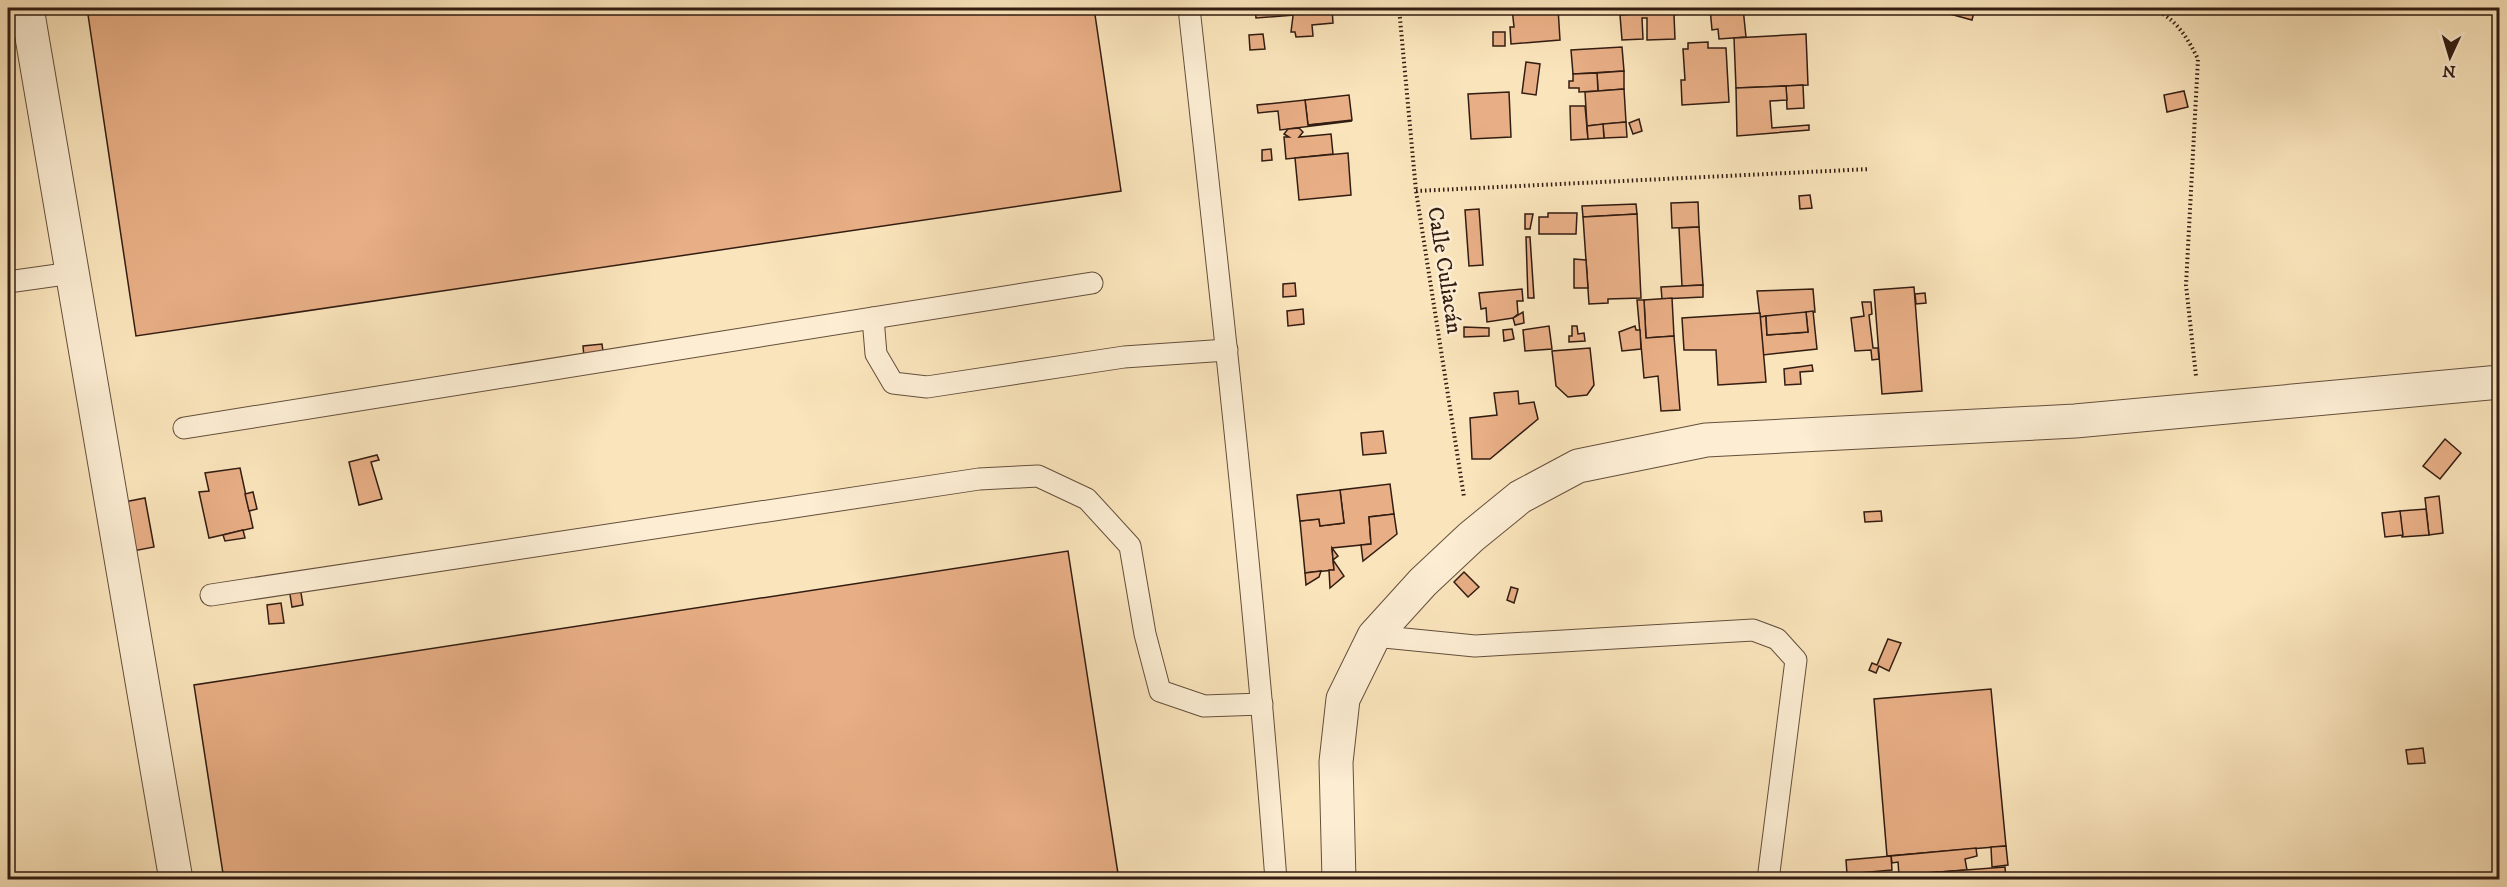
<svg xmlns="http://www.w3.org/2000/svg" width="2507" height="887" viewBox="0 0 2507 887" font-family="'IM FELL DW Pica',serif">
	<rect width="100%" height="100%" fill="#fae4bb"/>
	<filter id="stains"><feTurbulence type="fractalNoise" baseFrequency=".00333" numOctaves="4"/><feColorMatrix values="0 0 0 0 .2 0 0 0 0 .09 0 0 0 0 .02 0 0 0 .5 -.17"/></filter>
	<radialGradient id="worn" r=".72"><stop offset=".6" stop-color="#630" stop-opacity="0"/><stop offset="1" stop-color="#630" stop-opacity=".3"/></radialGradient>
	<!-- building -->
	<g fill="#e8ae85" stroke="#321d12" stroke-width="1.5">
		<polygon points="87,8 1094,8 1121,191 136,336"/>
		<polygon points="1255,8 1294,8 1294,15 1256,18"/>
		<polygon points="1294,8 1332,8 1333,23 1312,25 1313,36 1296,37 1295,32 1291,32"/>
		<polygon points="1512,8 1558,8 1560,40 1511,44 1510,27 1514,27"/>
		<polygon points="1627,8 1678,8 1678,14 1674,15 1675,39 1647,40 1647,18 1642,18 1643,39 1622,40 1620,15 1633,14 1633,8"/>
		<polygon points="1710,8 1743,8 1746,37 1719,39 1718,29 1712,30"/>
		<polygon points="1928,8 1975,8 1972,20"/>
		<rect x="1493" y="32" width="12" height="14"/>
		<polygon points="1263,34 1265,49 1250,50 1249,35"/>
		<polygon points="1806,34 1808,85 1736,88 1734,38"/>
		<polygon points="1708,42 1708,48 1726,48 1729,102 1682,105 1681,80 1685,80 1683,49 1688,49 1688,43"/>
		<polygon points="1622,47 1624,71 1573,74 1571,50"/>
		<polygon points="1526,62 1540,64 1536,95 1522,93"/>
		<polygon points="1624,71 1624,89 1598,91 1597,73"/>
		<polygon points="1597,73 1598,91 1579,92 1579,88 1569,88 1569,81 1573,81 1573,74"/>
		<polygon points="1803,85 1804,108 1787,109 1786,86"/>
		<polygon points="1786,86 1787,100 1770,101 1772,128 1809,125 1809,130 1737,136 1736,88"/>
		<polygon points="1624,89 1626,122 1587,126 1585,92"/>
		<polygon points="2184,91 2188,107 2167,112 2164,95"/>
		<polygon points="1509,92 1511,137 1471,139 1468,94"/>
		<polygon points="1349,95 1352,120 1308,125 1305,100"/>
		<polygon points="1305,100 1308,125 1352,121 1280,130 1278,111 1258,113 1257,105"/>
		<polygon points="1570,106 1585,106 1588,139 1571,140"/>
		<polygon points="1639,119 1642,131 1633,134 1629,123"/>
		<polygon points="1626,122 1627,137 1604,138 1603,124"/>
		<polygon points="1603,124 1604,138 1588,139 1587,126"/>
		<polygon points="1299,128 1303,132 1299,137 1331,134 1333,154 1286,159 1284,137 1289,137 1284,134 1288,129"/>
		<polygon points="1271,149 1272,160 1262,161 1262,150"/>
		<polygon points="1348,153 1351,195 1299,200 1295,158"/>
		<polygon points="1810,195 1812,208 1800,209 1799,196"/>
		<polygon points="1698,202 1699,227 1672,228 1671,203"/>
		<polygon points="1636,204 1637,214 1583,217 1582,206"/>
		<polygon points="1479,209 1483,265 1469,266 1465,210"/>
		<polygon points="1548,213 1577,213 1576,234 1539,234 1539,217 1548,217"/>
		<polygon points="1525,214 1533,214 1530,229 1525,229"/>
		<polygon points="1637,214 1641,298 1608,299 1608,303 1589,304 1583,217"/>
		<polygon points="1699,227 1703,285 1682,286 1679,228"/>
		<polygon points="1526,237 1530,237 1534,298 1528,298"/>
		<polygon points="1574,259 1586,260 1588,288 1574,288"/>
		<polygon points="1295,283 1296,296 1283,297 1283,284"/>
		<polygon points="1703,285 1703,297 1662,299 1661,287"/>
		<polygon points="1914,287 1922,391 1882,394 1874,290"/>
		<polygon points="1522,289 1523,301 1517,301 1518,314 1513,318 1487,322 1486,308 1481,309 1479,293"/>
		<polygon points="1813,289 1815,312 1760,317 1757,291"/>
		<polygon points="1925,293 1926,303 1916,304 1915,294"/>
		<polygon points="1672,298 1674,336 1646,338 1644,300"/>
		<polygon points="1637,300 1644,300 1646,338 1674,336 1680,410 1661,411 1658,376 1644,378"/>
		<polygon points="1862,302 1871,302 1872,314 1869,315 1873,348 1878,348 1879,359 1872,360 1871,350 1855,351 1851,318 1864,316"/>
		<polygon points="1303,309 1304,324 1288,326 1287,311"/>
		<polygon points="1813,311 1817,349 1763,355 1760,317 1766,316 1767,335 1808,332 1806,312"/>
		<polygon points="1523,312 1524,323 1515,325 1513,318"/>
		<polygon points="1806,312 1808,332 1767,335 1766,316"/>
		<polygon points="1760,313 1766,382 1718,385 1716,350 1684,350 1682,318"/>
		<polygon points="1549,326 1552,349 1525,351 1523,330"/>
		<polygon points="1572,326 1577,326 1578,334 1584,333 1585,341 1569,342 1569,336 1572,336"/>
		<polygon points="1635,326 1636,330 1640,330 1641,349 1622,351 1619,332"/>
		<polygon points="1464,327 1489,328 1489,336 1464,337"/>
		<polygon points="1512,329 1514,339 1504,341 1503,330"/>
		<polygon points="602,344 605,366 585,368 583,346"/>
		<polygon points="1590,348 1594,385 1587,395 1568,397 1556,386 1552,351"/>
		<polygon points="1812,365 1813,371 1800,372 1801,384 1785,385 1784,369"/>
		<polygon points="1518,391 1519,404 1534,402 1538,419 1490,459 1472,459 1470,418 1497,415 1494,393"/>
		<polygon points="1383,431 1386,453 1363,455 1361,433"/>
		<polygon points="2445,439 2461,453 2440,479 2423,466"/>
		<polygon points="377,455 379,460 371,462 382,499 359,505 349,462"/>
		<polygon points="240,468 253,528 209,538 199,492 209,491 205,473"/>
		<polygon points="1390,484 1394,514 1369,517 1371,544 1332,548 1334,570 1305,573 1300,521 1319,519 1320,526 1344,523 1340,490"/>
		<polygon points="1340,490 1344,523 1320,526 1319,519 1300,521 1297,495"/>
		<polygon points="253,492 257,509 249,511 245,494"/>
		<polygon points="2439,496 2443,533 2429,535 2425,498"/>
		<polygon points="145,498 154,547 128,552 109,505"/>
		<polygon points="2426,509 2429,535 2402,537 2400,511"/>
		<polygon points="1881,511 1882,521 1865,522 1864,512"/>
		<polygon points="2400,511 2403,535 2385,537 2382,513"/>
		<polygon points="1394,514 1397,534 1363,561 1361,545 1371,544 1369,517"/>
		<polygon points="243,530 245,538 225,541 223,535"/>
		<polygon points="1332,548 1338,556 1333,560 1344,576 1330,588 1329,570 1334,570"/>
		<polygon points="1068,551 1119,880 224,880 194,685"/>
		<polygon points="1321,571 1319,577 1306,585 1305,573"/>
		<polygon points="1464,572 1479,587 1468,597 1454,582"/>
		<polygon points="300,587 303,605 292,607 289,588"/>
		<polygon points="1511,587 1518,589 1514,603 1507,600"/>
		<polygon points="281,603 284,623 269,624 267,605"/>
		<polygon points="1888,639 1901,643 1889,671 1879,666 1876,673 1869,670 1872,663 1877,665"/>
		<polygon points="1991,689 2006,846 1887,856 1874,699"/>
		<polygon points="2423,748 2425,763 2408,764 2406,750"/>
		<polygon points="2006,846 2008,865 1992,867 1991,847"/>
		<polygon points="1976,848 1977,856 1965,859 1967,870 1899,875 1898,862 1892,863 1891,856"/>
		<polygon points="1891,856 1892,870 1847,874 1846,860"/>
		<polygon points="2005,867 2006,880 1898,880 1899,875"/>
	</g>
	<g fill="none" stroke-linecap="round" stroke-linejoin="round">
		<!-- service casing -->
		<g stroke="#644f3c" stroke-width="23">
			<g id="service">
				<path d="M1189,8C1221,298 1254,588 1276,880"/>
				<polyline points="8,282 72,273"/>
				<polyline points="873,318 876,354 893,383 927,387 1124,357 1227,350"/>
				<polyline points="184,428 1092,283"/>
				<polyline points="211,595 979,479 1038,476 1087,499 1130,546 1145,634 1160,691 1204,706 1262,704"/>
				<polyline points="1374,636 1475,646 1753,630 1777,639 1796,660 1768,880"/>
			</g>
		</g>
		<!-- minor casing -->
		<g stroke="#644f3c" stroke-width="35">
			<g id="minor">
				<polyline points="27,8 176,880"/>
				<polyline points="1339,880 1336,762 1343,699 1374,636 1423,582 1471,537 1520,497 1578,466 1706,440 2075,421 2500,382"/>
			</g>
		</g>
		<!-- path -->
		<g stroke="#321d12" stroke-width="4" stroke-dasharray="1.5 3" stroke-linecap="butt">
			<polyline points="1399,8 1416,191 1464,497"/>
			<path d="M2151,8C2175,17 2187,37 2198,59L2186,285L2196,376"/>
			<polyline points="1416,191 1870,169"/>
		</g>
		<!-- service -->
		<use href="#service" stroke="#fcedd3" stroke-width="21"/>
		<!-- minor -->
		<use href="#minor" stroke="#fcedd3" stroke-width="33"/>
	</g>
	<g text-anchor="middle" stroke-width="5" stroke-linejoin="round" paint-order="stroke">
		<!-- street labels -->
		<g font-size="22" fill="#321d12" stroke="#fcedd3">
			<text transform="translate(1446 270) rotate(81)" y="8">Calle Culiacán</text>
		</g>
	</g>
	<!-- margin -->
	<rect width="2507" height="887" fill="none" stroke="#fae4bb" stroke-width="30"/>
	<rect x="9" y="9" width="2489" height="869" fill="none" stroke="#321d12" stroke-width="3"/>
	<rect x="15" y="15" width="2477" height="857" fill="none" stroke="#321d12" stroke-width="1.5"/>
	<!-- north arrow -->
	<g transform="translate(2450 57) rotate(184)" stroke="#fcedd3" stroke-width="4.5" paint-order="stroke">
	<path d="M0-4.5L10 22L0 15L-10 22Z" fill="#321d12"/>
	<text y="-9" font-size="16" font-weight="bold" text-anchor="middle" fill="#321d12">N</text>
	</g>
	<rect width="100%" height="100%" filter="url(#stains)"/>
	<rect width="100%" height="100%" fill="url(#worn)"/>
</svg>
